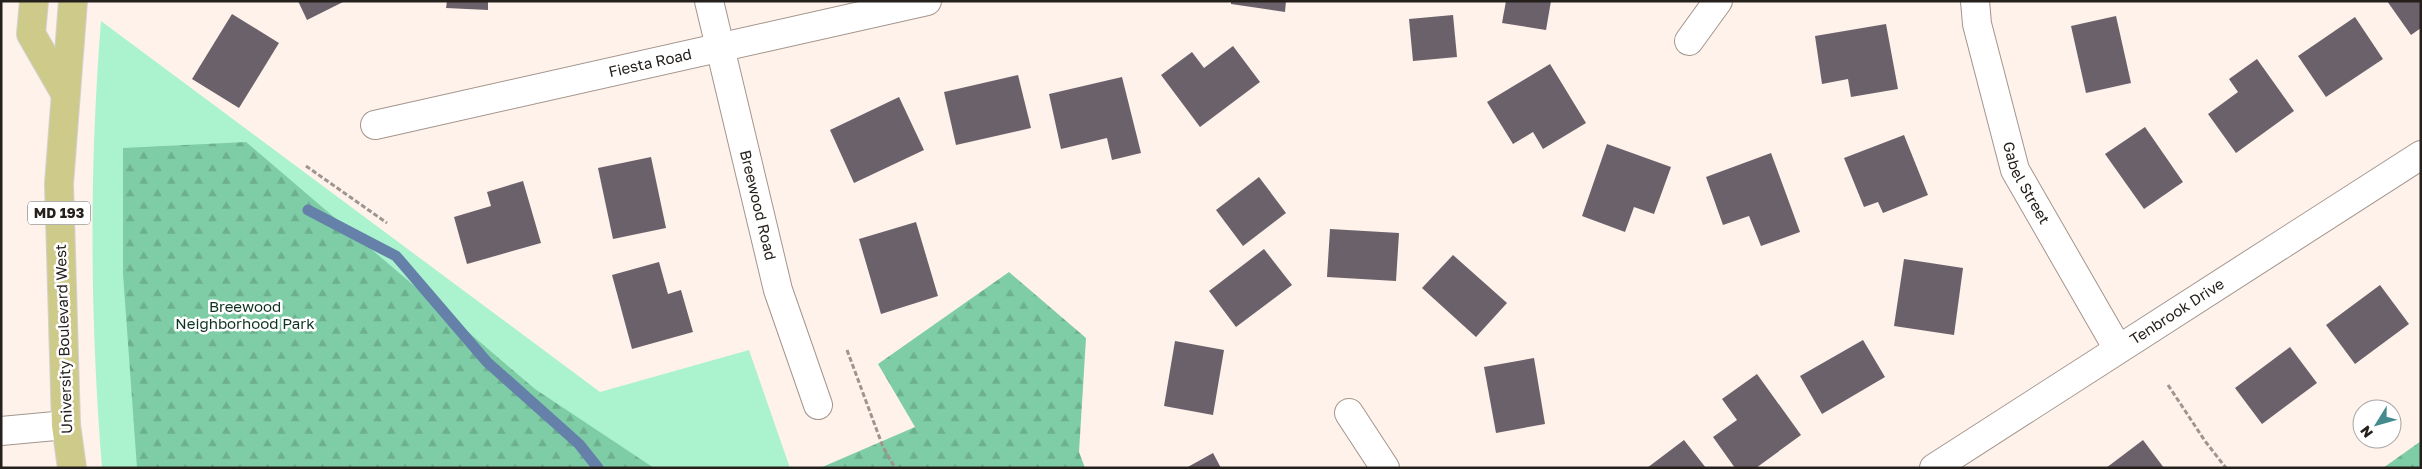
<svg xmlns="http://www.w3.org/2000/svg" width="2422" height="469" viewBox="0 0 2422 469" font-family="'Golos Text',sans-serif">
	<defs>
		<pattern id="forest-firs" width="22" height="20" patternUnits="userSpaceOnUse" patternTransform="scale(1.25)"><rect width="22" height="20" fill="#7ecda6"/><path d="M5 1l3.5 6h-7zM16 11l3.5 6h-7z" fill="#6db08e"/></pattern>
	</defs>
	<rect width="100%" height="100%" fill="#fef2eb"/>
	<!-- green -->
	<path fill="#abf3ce" d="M101,21L600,392L749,350L790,468H102C90,317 89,172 101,21Z"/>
	<!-- forest -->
	<g fill="url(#forest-firs)">
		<polygon points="246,142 535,389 654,468 137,468 123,274 123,148"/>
		<polygon points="1009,272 1086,338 1079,452 1085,468 820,468 915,427 878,364"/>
		<polygon points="2421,440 2421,468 2383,468 2421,441"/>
	</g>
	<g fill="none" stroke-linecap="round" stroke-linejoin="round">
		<!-- stream -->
		<polyline stroke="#6581a9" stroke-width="11" points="308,210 396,256 487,362 579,444 598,468"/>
	</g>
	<!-- building -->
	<g fill="#6b616b">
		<polygon points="298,1 345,1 307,20"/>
		<polygon points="447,1 488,1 488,10 446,8"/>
		<polygon points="1231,1 1286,1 1285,12 1231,4"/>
		<polygon points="1506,1 1551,1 1546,30 1502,23"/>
		<polygon points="2387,1 2421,1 2421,28 2411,35"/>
		<polygon points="232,14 279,43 239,108 192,79"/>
		<polygon points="1453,15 1457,57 1413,61 1409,19"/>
		<polygon points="2116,16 2131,83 2086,93 2071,26"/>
		<polygon points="2355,17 2383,59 2326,97 2298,56"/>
		<polygon points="1886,24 1898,89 1851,97 1848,79 1822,84 1815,36"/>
		<polygon points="1233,46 1260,82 1200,127 1161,75 1192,52 1204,68"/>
		<polygon points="2257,59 2294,111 2236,153 2208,114 2238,92 2229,79"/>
		<polygon points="1550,64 1586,123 1543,149 1533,132 1513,144 1487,102"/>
		<polygon points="1018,75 1031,128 956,145 944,92"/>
		<polygon points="1122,77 1141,153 1112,160 1107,138 1061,149 1049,94"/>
		<polygon points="899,97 924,150 854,183 830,130"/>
		<polygon points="2145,127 2183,182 2144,209 2105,154"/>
		<polygon points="1904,135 1928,195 1883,213 1878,202 1864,207 1844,158"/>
		<polygon points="1607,144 1671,167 1654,214 1634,207 1625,232 1582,216"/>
		<polygon points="1771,153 1800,232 1761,246 1749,216 1723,225 1706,177"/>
		<polygon points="651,157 666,228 613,239 598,168"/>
		<polygon points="1259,177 1286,213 1243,246 1216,210"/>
		<polygon points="523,181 541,243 467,264 454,217 491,206 487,192"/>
		<polygon points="916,222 938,296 881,314 859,239"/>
		<polygon points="1330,229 1399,233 1396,281 1327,277"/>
		<polygon points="1264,249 1292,285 1236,327 1209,291"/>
		<polygon points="1453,255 1507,303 1476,337 1422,288"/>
		<polygon points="1904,259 1963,268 1954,335 1894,326"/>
		<polygon points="659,262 668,294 681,290 693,332 632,349 612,275"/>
		<polygon points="2380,285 2409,324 2355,364 2326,325"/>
		<polygon points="1863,340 1885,377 1822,414 1800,376"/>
		<polygon points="1175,341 1224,350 1213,415 1164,406"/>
		<polygon points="2290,347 2317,383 2262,424 2235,388"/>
		<polygon points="1534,358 1545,424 1496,433 1484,367"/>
		<polygon points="1757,374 1801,435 1756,468 1735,468 1713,437 1737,420 1722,399"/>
		<polygon points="1684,440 1706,468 1647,468"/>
		<polygon points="2143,440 2164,468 2106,468"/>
		<polygon points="1213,453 1221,468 1186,468"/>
	</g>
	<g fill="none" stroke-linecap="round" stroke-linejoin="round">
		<!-- minor casing -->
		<g stroke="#a3958d" stroke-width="30">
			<g id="minor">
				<path id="s1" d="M709,1L778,290L818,405"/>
				<path id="s2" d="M1975,1L1977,24L2015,170L2118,349"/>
				<polyline points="1689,41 1718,1"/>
				<path id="s3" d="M375,125L927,1"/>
				<polyline points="1349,413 1385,468"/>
				<polyline points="1,431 66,425"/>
				<path id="s4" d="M1934,468L2421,155"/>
			</g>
		</g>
		<!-- major casing -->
		<g stroke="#d3d2d2" stroke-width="30">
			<g id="major">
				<polyline points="34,1 31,34 65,93"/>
				<polyline points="72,468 66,425 59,184 73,1"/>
			</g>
		</g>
		<!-- path -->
		<g stroke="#9e9590" stroke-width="3" stroke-dasharray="5 2.5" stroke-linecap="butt">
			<polyline points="306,166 387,223"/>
			<polyline points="847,350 883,447 895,468"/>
			<polyline points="2168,385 2205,441 2226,468"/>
		</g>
		<!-- minor -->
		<use href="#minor" stroke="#fff" stroke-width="28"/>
		<!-- major -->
		<use href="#major" stroke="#ceca89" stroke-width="28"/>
	</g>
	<g text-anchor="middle" stroke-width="5" stroke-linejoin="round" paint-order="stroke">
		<!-- shield labels -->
		<rect fill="#fff" stroke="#666360" stroke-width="1" x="28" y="201.5" width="62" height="23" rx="4"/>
		<g font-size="14" font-weight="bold" fill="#25201c">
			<text x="59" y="218">MD 193</text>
		</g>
		<!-- street labels -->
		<g font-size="15" fill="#25201c" stroke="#fff">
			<text dy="5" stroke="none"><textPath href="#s3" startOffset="282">Fiesta Road</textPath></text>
			<text dy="5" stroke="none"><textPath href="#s2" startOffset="190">Gabel Street</textPath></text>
			<text dy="5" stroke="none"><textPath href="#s1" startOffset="210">Breewood Road</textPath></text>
			<text dy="5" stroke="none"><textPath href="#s4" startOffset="289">Tenbrook Drive</textPath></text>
			<text transform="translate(64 339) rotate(-92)" y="5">University Boulevard West</text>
		</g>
		<!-- park labels -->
		<g font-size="15" fill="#0e3222" stroke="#fff">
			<text x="245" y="312">Breewood<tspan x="245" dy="17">Neighborhood Park</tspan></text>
		</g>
	</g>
	<!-- border -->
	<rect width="2422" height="469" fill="none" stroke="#25201c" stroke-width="5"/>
	<!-- north arrow -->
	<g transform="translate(2377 424) rotate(233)"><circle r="24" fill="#ffffff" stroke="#a8a6a4"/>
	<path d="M0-4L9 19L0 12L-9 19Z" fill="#438b8c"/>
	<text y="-8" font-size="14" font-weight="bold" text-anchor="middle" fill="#25201c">N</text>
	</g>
</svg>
